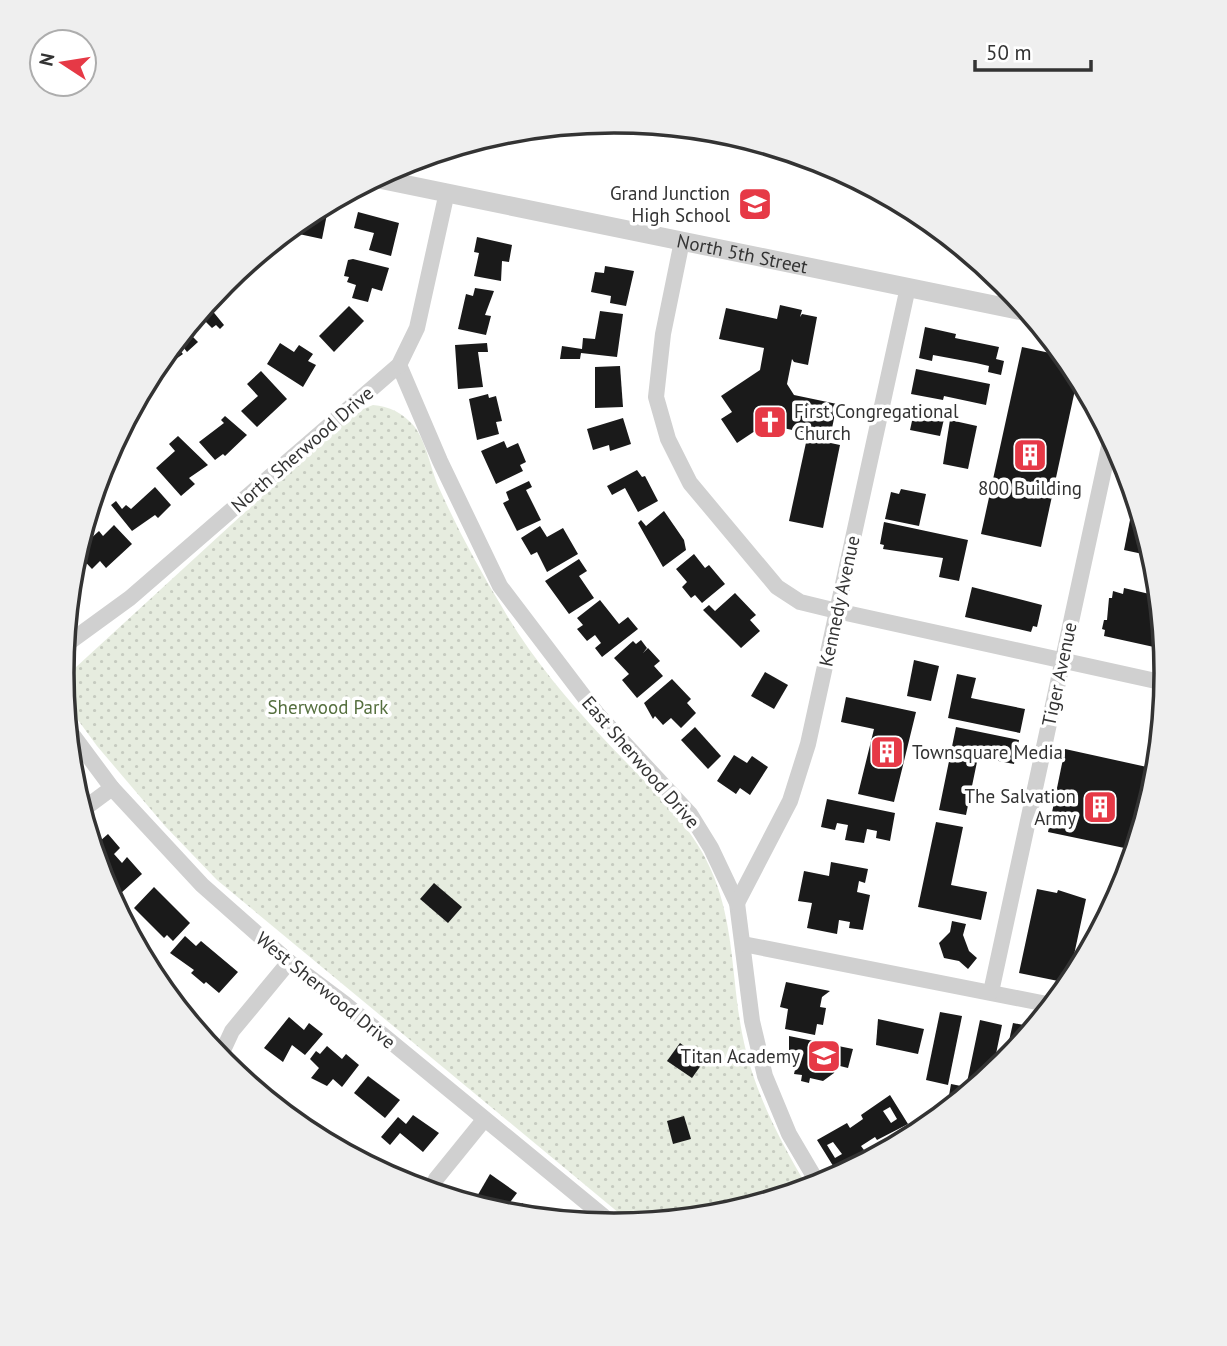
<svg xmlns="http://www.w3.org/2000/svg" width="1227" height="1346" viewBox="0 0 1227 1346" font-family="'PT Sans',sans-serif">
	<defs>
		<pattern id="grass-dots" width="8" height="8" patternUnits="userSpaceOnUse" patternTransform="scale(1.75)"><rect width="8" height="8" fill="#e6ecdf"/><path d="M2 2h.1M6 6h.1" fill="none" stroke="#c6cbc0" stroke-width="1.8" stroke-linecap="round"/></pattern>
	</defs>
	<rect width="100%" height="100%" fill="#fff"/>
	<!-- grass -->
	<path fill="url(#grass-dots)" d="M373,405C389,406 403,413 414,426C427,443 431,471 440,490C458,530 479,569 502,607C529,654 565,697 602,737C642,781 692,820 714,877C734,927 732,981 742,1033C753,1090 779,1139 808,1188L721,1215L631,1223L217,880L165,826L97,746L67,705L63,687L75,668L353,413Z"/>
	<!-- building -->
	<g fill="#1a1a1a" fill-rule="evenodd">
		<polygon points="309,212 327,214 322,239 285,231"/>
		<polygon points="358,212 399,223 391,256 369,250 374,233 354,228"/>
		<polygon points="477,237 512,245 509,262 502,261 501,281 474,276 479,253 474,252"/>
		<polygon points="353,259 389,268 382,291 372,288 368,302 352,298 356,285 347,282 349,277 344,276 348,260"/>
		<polygon points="605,266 634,271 626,306 610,303 611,296 591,292 595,272 604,273"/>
		<polygon points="475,288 494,291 485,315 491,316 486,335 458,329 466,294 473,296"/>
		<polygon points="206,303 224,325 220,329 216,325 212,328 205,321 190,334 198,342 187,352 177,339 198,313 202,316 207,311 203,307"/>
		<polygon points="780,305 802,310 800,317 802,314 817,317 808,365 794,362 792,359 787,384 794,395 837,404 830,438 783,428 776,417 737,443 721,419 732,412 721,396 760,370 764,348 719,339 726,308 777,319"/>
		<polygon points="349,306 364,321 334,352 319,336"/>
		<polygon points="600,311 623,314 617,357 581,353 580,359 560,359 562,346 582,349 583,338 595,339"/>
		<polygon points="925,327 956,334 955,338 999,347 996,359 1004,361 1001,375 988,372 989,366 976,363 933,355 932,361 919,358"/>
		<polygon points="173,343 183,354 176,359 172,354 161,364 159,361"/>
		<polygon points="280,343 294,352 299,345 313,354 308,361 316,365 303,387 267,364"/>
		<polygon points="487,343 488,352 478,352 483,387 458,389 455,345"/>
		<polygon points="1022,347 1064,356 1078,376 1041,547 981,534"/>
		<polygon points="620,366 623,407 595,408 595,367"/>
		<polygon points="916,369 990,384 986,405 944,396 943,400 911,394"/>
		<polygon points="261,371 287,399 257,427 241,411 258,396 247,384"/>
		<polygon points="488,394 489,398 496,396 502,421 496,422 499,434 477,440 469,399"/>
		<polygon points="914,412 944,419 940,436 910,430"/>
		<polygon points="225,416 247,435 225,456 223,454 215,460 199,442 224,423 221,420"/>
		<polygon points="623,418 631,444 610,451 609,445 593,450 587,429"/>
		<polygon points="950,420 977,426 968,469 943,464"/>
		<polygon points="178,436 208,465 189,478 195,484 181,496 156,468 175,451 169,444"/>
		<polygon points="807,438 840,445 823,528 789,521"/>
		<polygon points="504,441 507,448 518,443 526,462 520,465 523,471 496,484 481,451"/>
		<polygon points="637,470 642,477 645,476 658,501 638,512 625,488 612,495 607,486"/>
		<polygon points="529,481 532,487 526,490 541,520 517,531 503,503 509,500 506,492"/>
		<polygon points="1131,485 1136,503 1127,501"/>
		<polygon points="155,487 171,505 158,518 155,515 132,531 111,505 116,501 122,509 126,505 131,509"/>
		<polygon points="901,489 926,494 919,526 885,519 891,492 899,494"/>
		<polygon points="1132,510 1139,511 1152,556 1124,550"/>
		<polygon points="664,511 684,540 686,550 663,567 638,523 641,520 646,526"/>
		<polygon points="884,522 968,540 959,581 939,577 943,558 883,549 884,545 880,544"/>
		<polygon points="114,525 132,544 106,568 100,561 92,569 76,552 99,531 103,536"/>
		<polygon points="540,526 547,537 563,528 578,554 547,572 537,552 531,555 521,538"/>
		<polygon points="694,554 705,568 709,565 725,584 702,603 695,595 691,598 682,587 687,582 676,569"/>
		<polygon points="75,555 84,565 71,576 72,565"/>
		<polygon points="579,559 587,571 579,576 594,598 569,614 545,581"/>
		<polygon points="972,587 1042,605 1037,627 1033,626 1031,632 965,617"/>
		<polygon points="1124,588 1158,596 1163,649 1104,636 1105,630 1102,629 1104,620 1107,620 1109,598 1112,598 1113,591 1123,594"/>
		<polygon points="735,593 756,615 750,620 760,631 741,648 703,610 709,605 715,611"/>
		<polygon points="600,600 619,624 628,617 638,629 602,657 595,648 601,643 595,635 587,641 577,629 583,625 577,618"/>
		<polygon points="641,640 647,648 643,653 648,648 660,661 654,666 663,676 637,698 622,680 629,674 614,658 633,641 636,644"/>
		<polygon points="914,660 939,666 931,701 907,696"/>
		<polygon points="765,672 788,685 774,709 751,696"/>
		<polygon points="957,674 976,678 971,698 1025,709 1020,733 948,718"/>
		<polygon points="672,679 691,699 687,703 696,713 681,728 671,718 663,725 655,716 653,719 644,703"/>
		<polygon points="846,697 916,712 894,802 858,794 874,729 841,722"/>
		<polygon points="695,727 721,756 708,769 681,740"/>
		<polygon points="956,727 1019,740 1014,764 978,757 966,815 939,810"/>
		<polygon points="1065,749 1156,769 1134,850 1048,832"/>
		<polygon points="734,755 747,763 752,756 768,767 750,795 740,788 736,794 717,781"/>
		<polygon points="827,799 895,813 890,841 876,838 877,831 867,829 864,843 845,840 848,825 837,823 835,830 821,827"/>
		<polygon points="936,822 963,827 951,885 987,892 981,920 918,907"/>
		<polygon points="108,834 120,848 114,854 122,863 127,857 142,874 120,894 99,872 92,848"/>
		<polygon points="831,862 868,869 865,883 859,881 857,892 870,895 863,930 849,928 850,922 839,920 837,934 807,928 812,903 798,901 804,871 829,876"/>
		<polygon points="434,883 462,907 448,923 420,899"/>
		<polygon points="154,887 190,923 173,941 167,935 164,938 134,908"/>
		<polygon points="1037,889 1057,893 1058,890 1086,899 1068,983 1019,973"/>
		<polygon points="952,921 966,924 963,935 969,951 977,958 968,969 959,961 944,958 939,943 950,932"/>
		<polygon points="185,936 196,946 201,941 238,972 219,993 206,982 204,984 191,973 194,970 170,953"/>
		<polygon points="786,982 830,991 822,997 820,1007 826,1008 823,1025 817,1024 815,1035 785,1029 788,1009 780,1007"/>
		<polygon points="940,1012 962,1016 948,1085 926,1080"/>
		<polygon points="289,1017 304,1030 309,1023 323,1034 305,1055 292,1045 283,1062 264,1048"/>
		<polygon points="878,1019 924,1029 918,1054 876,1045"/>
		<polygon points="980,1020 1002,1025 992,1073 950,1107 947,1107 951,1084 966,1087"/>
		<polygon points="1013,1023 1034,1027 1004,1063"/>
		<polygon points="789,1036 853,1049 848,1068 836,1065 834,1073 823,1081 810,1078 809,1083 801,1081 802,1075 794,1074 798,1057 789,1056"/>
		<polygon points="680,1043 704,1061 692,1078 667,1061"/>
		<polygon points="327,1046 342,1059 346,1054 359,1065 342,1087 333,1079 327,1086 311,1078 319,1068 310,1059 316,1051 320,1054"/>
		<polygon points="368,1076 400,1100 385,1118 354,1093"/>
		<polygon points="258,1087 283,1098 278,1109 256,1091"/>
		<path d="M890,1095L908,1124L877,1140L875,1137L861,1146L864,1150L835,1169L817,1140L847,1123L850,1128L863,1119L861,1115ZM890,1107L897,1119L891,1123L883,1111ZM833,1142L842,1154L835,1158L827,1145Z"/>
		<polygon points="413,1115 439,1133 423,1152 400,1133 390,1145 381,1137 398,1117 406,1124"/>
		<polygon points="684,1116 691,1139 673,1144 667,1121"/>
		<polygon points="904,1131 909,1138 882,1153 878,1147"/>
		<polygon points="490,1174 517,1193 502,1213 472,1205"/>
		<polygon points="522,1203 546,1219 513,1215"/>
	</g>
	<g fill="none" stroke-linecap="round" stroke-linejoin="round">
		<!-- minor -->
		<g stroke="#d0d0d0" stroke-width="16">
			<polyline points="682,241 663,334 656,397 668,439 690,483 777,587 800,602 837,611 1165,683"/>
			<polyline points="399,365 440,461 500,586 598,715 690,814 711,848 737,903 752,1021 765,1076 789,1134 819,1185"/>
			<polyline points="64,646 130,598 399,365 417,328 447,192"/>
			<polyline points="66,726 112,788 202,885 289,962 345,1004 614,1225"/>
			<polyline points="81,811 112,788"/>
			<polyline points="737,903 790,801 808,744 908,287"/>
			<polyline points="743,944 1052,1005"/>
			<polyline points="991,992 1111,437"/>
			<polyline points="219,1059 232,1031 289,962"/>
			<polyline points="430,1192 436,1179 483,1121"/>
		</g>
		<!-- tertiary -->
		<path stroke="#d0d0d0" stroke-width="19" id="s1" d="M374,178L1028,312"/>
	</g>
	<!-- icons -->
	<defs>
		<g id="school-square" transform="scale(1.75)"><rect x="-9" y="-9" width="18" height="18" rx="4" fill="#e63946" stroke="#fff"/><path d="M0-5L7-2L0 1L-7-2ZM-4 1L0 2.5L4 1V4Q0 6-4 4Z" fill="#fff"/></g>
		<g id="church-square" transform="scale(1.75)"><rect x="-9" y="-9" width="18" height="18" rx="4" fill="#e63946" stroke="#fff"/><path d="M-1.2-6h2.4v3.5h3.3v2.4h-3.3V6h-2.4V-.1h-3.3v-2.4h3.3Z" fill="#fff"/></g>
		<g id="building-square" transform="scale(1.75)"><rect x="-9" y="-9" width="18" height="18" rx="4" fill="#e63946" stroke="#fff"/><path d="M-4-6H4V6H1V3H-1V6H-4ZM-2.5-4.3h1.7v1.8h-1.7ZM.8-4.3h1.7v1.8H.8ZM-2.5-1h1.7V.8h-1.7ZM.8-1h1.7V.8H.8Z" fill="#fff"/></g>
	</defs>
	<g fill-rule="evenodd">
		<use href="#school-square" x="755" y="204"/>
		<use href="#church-square" x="770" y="422"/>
		<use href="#building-square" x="1030" y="455"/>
		<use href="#building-square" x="887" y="752"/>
		<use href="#building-square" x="1100" y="807"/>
		<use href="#school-square" x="824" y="1056"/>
	</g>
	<g text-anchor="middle" stroke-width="7" stroke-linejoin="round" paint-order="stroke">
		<!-- poi labels -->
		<g font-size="19" fill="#333" stroke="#fff" text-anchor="end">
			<text x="730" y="200">Grand Junction<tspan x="730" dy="22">High School</tspan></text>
			<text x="794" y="418" text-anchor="start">First Congregational<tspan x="794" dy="22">Church</tspan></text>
			<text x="1030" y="495" text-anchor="middle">800 Building</text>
			<text x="912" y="759" text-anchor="start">Townsquare Media</text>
			<text x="1076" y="803">The Salvation<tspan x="1076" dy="22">Army</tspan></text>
			<text x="800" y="1063">Titan Academy</text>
		</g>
		<!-- street labels -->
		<g font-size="19" fill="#333" stroke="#fff">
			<text dy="7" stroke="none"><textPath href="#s1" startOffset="376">North 5th Street</textPath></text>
			<text transform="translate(302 449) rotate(-41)" y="7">North Sherwood Drive</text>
			<text transform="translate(839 601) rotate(-78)" y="7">Kennedy Avenue</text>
			<text transform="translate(1059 674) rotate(-78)" y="7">Tiger Avenue</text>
			<text transform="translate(641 762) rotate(49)" y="7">East Sherwood Drive</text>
			<text transform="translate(326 990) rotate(39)" y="7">West Sherwood Drive</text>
		</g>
		<!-- park labels -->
		<g font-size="19" fill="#56703f" stroke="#fff">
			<text x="328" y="714">Sherwood Park</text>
		</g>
	</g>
	<!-- crop -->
	<path d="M0 0H1227V1346H0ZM74 673a540 540 0 1 1 1080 0a540 540 0 1 1-1080 0Z" fill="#efefef" fill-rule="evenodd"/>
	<path fill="none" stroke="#333" stroke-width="3.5" d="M74 673a540 540 0 1 1 1080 0a540 540 0 1 1-1080 0Z"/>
	<!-- north arrow -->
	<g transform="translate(63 63) rotate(282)"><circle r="33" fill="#ffffff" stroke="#adadad" stroke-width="2"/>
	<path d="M0-5L12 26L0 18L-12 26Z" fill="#e63946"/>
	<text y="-10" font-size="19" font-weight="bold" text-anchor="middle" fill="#333333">N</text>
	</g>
	<!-- scale -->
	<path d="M975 60v10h116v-10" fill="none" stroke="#333333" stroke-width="3.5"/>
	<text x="986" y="60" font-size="21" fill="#333333" stroke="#ffffff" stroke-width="5" paint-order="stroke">50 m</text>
</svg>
